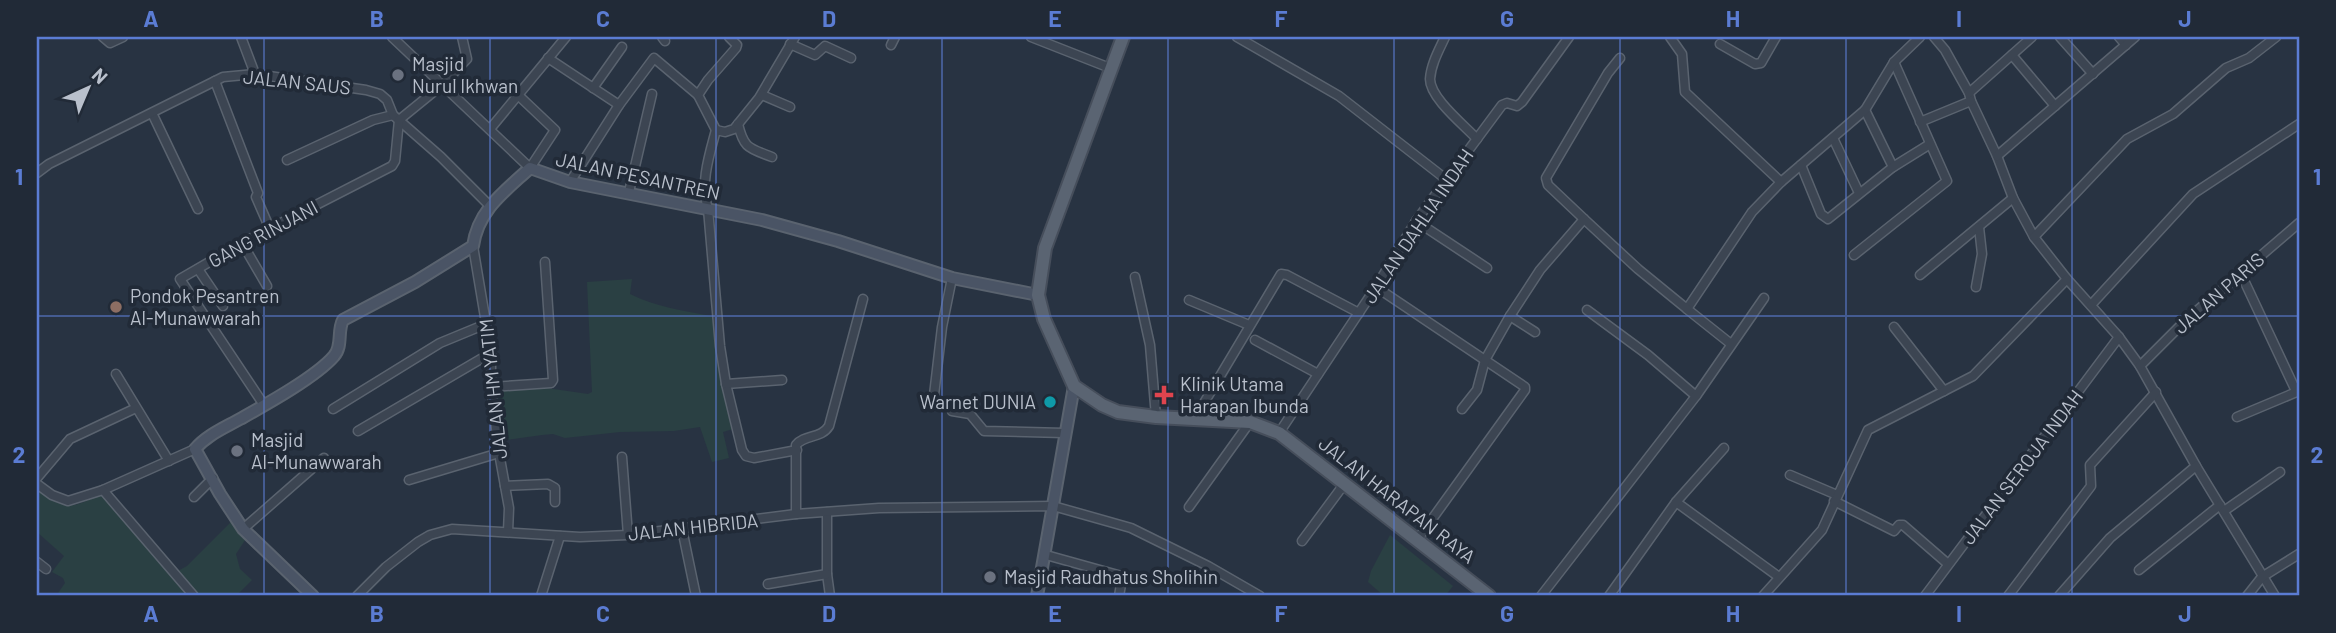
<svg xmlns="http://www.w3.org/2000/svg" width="2336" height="633" viewBox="0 0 2336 633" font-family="Barlow,sans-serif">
	<rect width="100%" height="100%" fill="#283342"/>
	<!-- green -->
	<g fill="#2a4043">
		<path d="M632,279L630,294C656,307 684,311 712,316L733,429L723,432L729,458L712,462L700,427L674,431L620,432L565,438L553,434L542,435L500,441L493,390L533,386L588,394L592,392L587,282Z"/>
		<path d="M37,488C67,512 70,509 103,493L172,574L187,566L233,520L247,537L236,554L240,569L252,580L236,596H56L65,583L63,578L52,572L64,556L37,532Z"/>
		<polygon points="1390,535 1453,586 1445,596 1384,596 1368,582 1371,571"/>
	</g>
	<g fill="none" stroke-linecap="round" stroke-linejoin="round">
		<!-- street casing -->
		<g stroke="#5a636f" stroke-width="11">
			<g id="street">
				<polyline points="103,37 110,43 123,37"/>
				<polyline points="241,37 255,74"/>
				<polyline points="392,37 530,168 555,130 518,95"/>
				<polyline points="662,37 665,41"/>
				<path d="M795,37L759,98L734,129L725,132L716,130C709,156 700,183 708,209L720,346L726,384L742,450L746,456L754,458L797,450"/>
				<polyline points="1031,37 1110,68"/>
				<polyline points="1237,37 1339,96 1447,180"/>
				<path d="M1445,37C1439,50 1431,64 1430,79C1430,98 1464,125 1477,139"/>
				<polyline points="1670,37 1682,54 1685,92 1781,182"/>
				<polyline points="1934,37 1945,50 1969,93 1971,101 1997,156 2013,198 2034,237 2067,279 2119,337 2140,366 2196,466 2275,596"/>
				<polyline points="2060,37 2093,74"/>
				<polyline points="2119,37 2126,45"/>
				<polyline points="790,44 815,55 825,46 851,58"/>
				<polyline points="1720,44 1755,64 1761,63 1776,37"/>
				<polyline points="891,45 895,37"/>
				<polyline points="2012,55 2055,106"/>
				<polyline points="548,58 619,105"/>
				<polyline points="215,81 258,193 256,197 270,229"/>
				<polyline points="593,88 622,47"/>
				<polyline points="1969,93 2032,37"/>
				<polyline points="762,95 790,107"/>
				<polyline points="1865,110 1893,167"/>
				<polyline points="152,113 198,209"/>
				<polyline points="1920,122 1971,101"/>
				<path d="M738,124C744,149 749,148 772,157"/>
				<polyline points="490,129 566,37"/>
				<polyline points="716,130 698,95 708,80 736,48 737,45 729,37"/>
				<polyline points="1833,138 1859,193"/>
				<polyline points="1997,156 2135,37"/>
				<polyline points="287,160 373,120 393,115"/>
				<polyline points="1801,165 1821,214 1828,219 1893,167 1930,144"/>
				<polyline points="37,173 49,164 223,77 255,74 366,90 380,94 387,100 393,115 441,157 490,206"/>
				<polyline points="570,182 619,105 654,58 698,95"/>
				<polyline points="629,192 652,94"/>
				<polyline points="1584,219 1548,185 1546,178 1608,73 1620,58"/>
				<polyline points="1416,221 1487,268"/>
				<polyline points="2034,237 2127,139 2173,114 2226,68 2249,58 2276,37"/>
				<polyline points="242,243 267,286"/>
				<polyline points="473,246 491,353 491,387 499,453 509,508 508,532"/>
				<polyline points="1854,255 1947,181 1894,62"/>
				<polyline points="198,269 223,306"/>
				<polyline points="2241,274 2296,391"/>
				<polyline points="1920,275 2013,198"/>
				<polyline points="1135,277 1150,345 1156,417"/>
				<polyline points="1376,287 1525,387 1525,390 1417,540"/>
				<polyline points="1976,287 1982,254 1979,227"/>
				<polyline points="1189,300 1249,325"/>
				<polyline points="2091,305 2193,194 2299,124"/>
				<polyline points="1587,310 1648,355 1696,396"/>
				<polyline points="1510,316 1535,332"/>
				<polyline points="1894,327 1944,391"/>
				<polyline points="1255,340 1318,374"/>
				<polyline points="1731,344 1687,309 1752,212 1781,182 1865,110 1894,62 1920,37"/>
				<polyline points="2140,366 2185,321 2299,223"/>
				<polyline points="116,374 169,461"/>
				<polyline points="726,384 782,380"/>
				<polyline points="491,387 551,383 553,380 545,262"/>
				<polyline points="934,395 942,327 952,278"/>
				<polyline points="264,405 180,279 242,243 392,166 395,161 399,120 442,85 467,59 462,37"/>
				<polyline points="333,409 440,343 486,324"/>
				<polyline points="1462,409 1477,390 1485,360 1510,316 1540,270 1584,219 1638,269 1687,309"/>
				<polyline points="952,411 970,414 984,431 1064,433"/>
				<polyline points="2237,417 2299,391"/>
				<polyline points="1195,418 1281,274 1287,275 1359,313"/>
				<polyline points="358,431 491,353"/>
				<polyline points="1279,433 1376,287 1416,221 1502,105 1507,103 1517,106 1522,102 1569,37"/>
				<polyline points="622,457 628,535"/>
				<polyline points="1790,475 1837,495"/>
				<polyline points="37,478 70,439 136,408"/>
				<polyline points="409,480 499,453"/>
				<polyline points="37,484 52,495 68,501 103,490 195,449"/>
				<polyline points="505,486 548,484 555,488 555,502"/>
				<polyline points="103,490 194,596"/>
				<polyline points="194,497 213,478"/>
				<polyline points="1834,501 1894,531 1899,525 1903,525 1948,564"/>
				<polyline points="1676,502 1779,577"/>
				<polyline points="1189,507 1250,422"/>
				<polyline points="2224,511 2280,472"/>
				<polyline points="827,512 827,574 830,596"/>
				<path d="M796,514V445C805,434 821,439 829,426L863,299"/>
				<polyline points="243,529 324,458"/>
				<polyline points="682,529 696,596"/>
				<polyline points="1302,541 1345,483"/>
				<polyline points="1046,555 1118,575 1122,579 1119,596"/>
				<polyline points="37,562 46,569"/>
				<polyline points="2139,570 2220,505"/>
				<polyline points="768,584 827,574"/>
				<polyline points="357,596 386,567 418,542 430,535 452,529 580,537 628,535 796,514 879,508 1053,506 1131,528 1208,566 1260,596"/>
				<polyline points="541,596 560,536"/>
				<polyline points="1541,596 1696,396 1764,298"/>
				<polyline points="1609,596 1676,502 1724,448"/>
				<polyline points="1763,596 1822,530 1868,430 1973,376 2067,279"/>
				<polyline points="1925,596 2119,337"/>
				<polyline points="2008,596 2091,486 2090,465 2156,392"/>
				<polyline points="2059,596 2110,538 2196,466"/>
				<polyline points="2247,596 2262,577 2299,554"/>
			</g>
		</g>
		<!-- secondary casing -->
		<g stroke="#5a636f" stroke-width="14">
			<g id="secondary">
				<path d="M313,596L243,529L220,494L195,449C207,435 224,428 240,419C265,405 316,377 334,356C343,346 337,331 343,320L415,282L473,246C478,210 504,192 530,168L570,182L762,220L838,241L952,278L1038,295"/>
				<polyline points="1037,596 1074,386"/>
			</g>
		</g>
		<!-- primary casing -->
		<g stroke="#464e5b" stroke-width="16">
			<polyline id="primary" points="1123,37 1045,248 1038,295 1044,319 1074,386 1102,405 1118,412 1156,417 1250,422 1279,433 1489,596"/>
		</g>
		<!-- street -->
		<use href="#street" stroke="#3c4552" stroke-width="8"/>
		<!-- secondary -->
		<use href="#secondary" stroke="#4a5465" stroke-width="10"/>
		<!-- primary -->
		<use href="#primary" stroke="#5a6472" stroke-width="12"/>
	</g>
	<!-- grid -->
	<path fill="none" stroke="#5b7cd3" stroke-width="2" stroke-opacity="0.55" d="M264,37V596M490,37V596M716,37V596M942,37V596M1168,37V596M1394,37V596M1620,37V596M1846,37V596M2072,37V596M37,316H2299"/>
	<!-- markers -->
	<g fill="#6b7280" stroke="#212a37" stroke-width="2.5">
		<circle cx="398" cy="75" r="7"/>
		<circle cx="237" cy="451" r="7"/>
		<circle cx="990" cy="577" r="7"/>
	</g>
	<circle fill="#8d6e63" stroke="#212a37" stroke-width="2.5" cx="116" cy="307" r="7"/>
	<path fill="#e0444e" stroke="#212a37" stroke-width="2.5" d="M1160.5 384.5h7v7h7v7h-7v7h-7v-7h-7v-7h7z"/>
	<circle fill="#0f9aa8" stroke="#212a37" stroke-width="2.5" cx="1050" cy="402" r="7"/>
	<g text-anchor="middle" stroke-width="7" stroke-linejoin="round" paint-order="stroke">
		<!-- poi labels -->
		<g font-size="19" fill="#b9c0cc" stroke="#212a37" text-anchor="start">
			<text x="412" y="71">Masjid<tspan x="412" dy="22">Nurul Ikhwan</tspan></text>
			<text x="130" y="303">Pondok Pesantren<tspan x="130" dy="22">Al-Munawwarah</tspan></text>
			<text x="1180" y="391">Klinik Utama<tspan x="1180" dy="22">Harapan Ibunda</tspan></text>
			<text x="1036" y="409" text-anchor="end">Warnet DUNIA</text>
			<text x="251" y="447">Masjid<tspan x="251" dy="22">Al-Munawwarah</tspan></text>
			<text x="1004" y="584">Masjid Raudhatus Sholihin</text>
		</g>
		<!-- street labels -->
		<g font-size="19" fill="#b9c0cc" stroke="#212a37">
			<text transform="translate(297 82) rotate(6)" y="7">JALAN SAUS</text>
			<text transform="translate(638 176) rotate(12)" y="7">JALAN PESANTREN</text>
			<text transform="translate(1418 226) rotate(-56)" y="7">JALAN DAHLIA INDAH</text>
			<text transform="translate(263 234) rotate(-28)" y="7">GANG RINJANI</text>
			<text transform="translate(2219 293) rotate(-41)" y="7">JALAN PARIS</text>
			<text transform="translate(493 389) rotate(-96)" y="7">JALAN HM YATIM</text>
			<text transform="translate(2022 467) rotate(-53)" y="7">JALAN SEROJA INDAH</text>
			<text transform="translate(1397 500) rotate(38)" y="7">JALAN HARAPAN RAYA</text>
			<text transform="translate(693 527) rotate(-6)" y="7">JALAN HIBRIDA</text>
		</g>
	</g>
	<!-- border -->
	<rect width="2336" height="633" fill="none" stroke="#212a37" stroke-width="77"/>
	<!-- north arrow -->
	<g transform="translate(88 88) rotate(44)" stroke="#212a37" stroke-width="5" paint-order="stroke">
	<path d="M0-5L12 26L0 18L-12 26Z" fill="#b9c0cc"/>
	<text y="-10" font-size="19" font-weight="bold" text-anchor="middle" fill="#b9c0cc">N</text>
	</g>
	<rect x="38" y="38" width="2260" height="556" fill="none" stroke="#5b7cd3" stroke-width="2.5"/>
	<g font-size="23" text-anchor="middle" font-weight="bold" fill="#5b7cd3">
		<text x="151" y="27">A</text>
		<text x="377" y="27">B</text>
		<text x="603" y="27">C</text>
		<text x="829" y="27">D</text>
		<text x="1055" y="27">E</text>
		<text x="1281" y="27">F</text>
		<text x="1507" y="27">G</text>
		<text x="1733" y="27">H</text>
		<text x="1959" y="27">I</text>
		<text x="2185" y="27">J</text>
		<text x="19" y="185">1</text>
		<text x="2317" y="185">1</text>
		<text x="19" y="463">2</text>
		<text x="2317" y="463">2</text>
		<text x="151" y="622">A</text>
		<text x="377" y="622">B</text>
		<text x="603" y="622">C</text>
		<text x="829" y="622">D</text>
		<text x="1055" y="622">E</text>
		<text x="1281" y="622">F</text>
		<text x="1507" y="622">G</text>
		<text x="1733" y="622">H</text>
		<text x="1959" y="622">I</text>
		<text x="2185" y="622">J</text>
	</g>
</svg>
